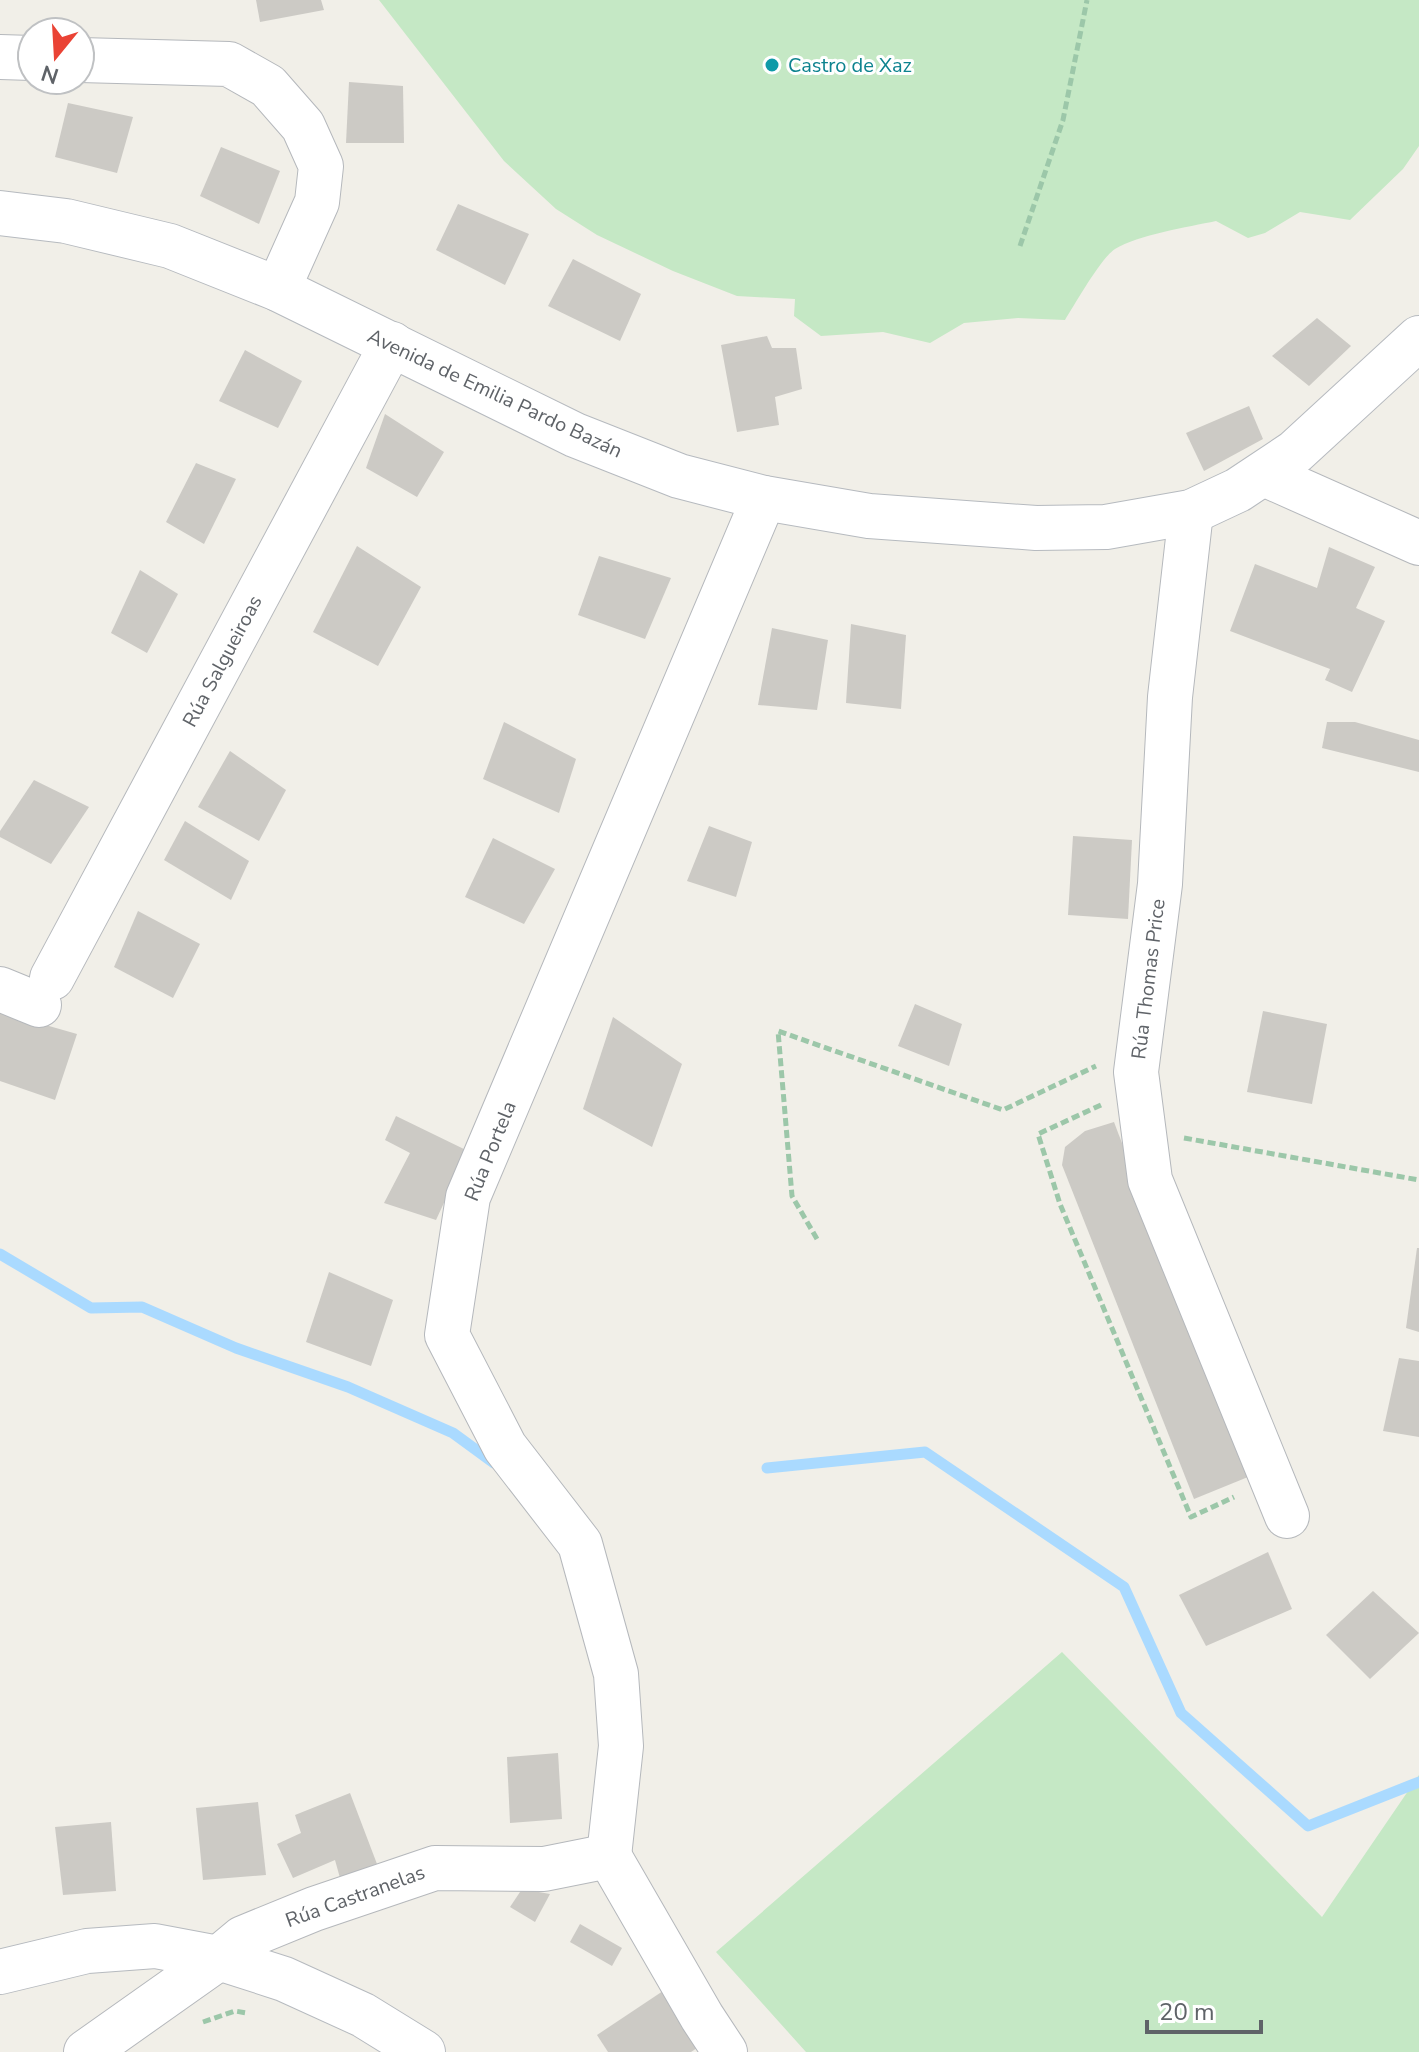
<svg xmlns="http://www.w3.org/2000/svg" width="1419" height="2052" viewBox="0 0 1419 2052" font-family="'Nunito Sans',sans-serif">
	<rect width="100%" height="100%" fill="#f1efe8"/>
	<!-- green -->
	<g fill="#c5e8c5">
		<path d="M379,0H1419V146L1403,169L1350,220L1300,212L1265,233L1248,238L1216,221C1188,227 1138,235 1115,249C1101,258 1075,304 1065,320L1018,318L964,323L930,343L883,332L821,336L794,316L795,299L737,296L673,271L597,235L556,209L504,161Z"/>
		<polygon points="1062,1652 1322,1917 1419,1775 1419,2052 806,2052 716,1952"/>
	</g>
	<g fill="none" stroke-linecap="round" stroke-linejoin="round">
		<!-- stream -->
		<g stroke="#aadaff" stroke-width="11">
			<polyline points="0,1254 91,1308 142,1307 236,1348 348,1387 453,1433 494,1463"/>
			<polyline points="767,1468 925,1452 1124,1587 1181,1713 1308,1826 1419,1782"/>
		</g>
	</g>
	<!-- building -->
	<g fill="#cccac5">
		<polygon points="256,0 321,0 324,10 260,22"/>
		<polygon points="349,82 403,86 404,143 346,143"/>
		<polygon points="68,103 133,117 117,173 55,157"/>
		<polygon points="221,147 280,171 259,224 200,196"/>
		<polygon points="458,204 529,234 505,285 436,250"/>
		<polygon points="573,259 641,294 620,341 548,306"/>
		<polygon points="1317,318 1351,346 1309,386 1272,356"/>
		<polygon points="767,336 772,348 796,348 802,389 775,397 779,425 737,432 721,345"/>
		<polygon points="245,350 302,381 278,428 219,401"/>
		<polygon points="1249,406 1263,439 1204,471 1186,433"/>
		<polygon points="385,414 444,452 417,497 366,468"/>
		<polygon points="196,463 236,479 204,544 166,522"/>
		<polygon points="357,546 421,587 378,666 313,632"/>
		<polygon points="1329,547 1375,567 1356,608 1385,621 1352,692 1325,680 1330,669 1230,631 1255,564 1317,588"/>
		<polygon points="599,556 671,578 645,639 578,615"/>
		<polygon points="140,570 178,594 147,653 111,633"/>
		<polygon points="851,624 906,635 901,709 846,703"/>
		<polygon points="772,628 828,640 817,710 758,705"/>
		<polygon points="504,722 576,759 559,813 483,779"/>
		<polygon points="1327,722 1355,722 1419,740 1419,772 1322,748"/>
		<polygon points="230,751 286,790 259,841 198,807"/>
		<polygon points="34,780 89,807 51,864 0,837 0,831"/>
		<polygon points="185,821 249,861 231,900 164,860"/>
		<polygon points="709,826 752,842 736,897 687,881"/>
		<polygon points="1073,836 1132,840 1128,919 1068,915"/>
		<polygon points="493,838 555,869 524,924 465,897"/>
		<polygon points="138,911 200,944 173,998 114,967"/>
		<polygon points="915,1004 962,1024 949,1066 898,1046"/>
		<polygon points="1263,1011 1327,1024 1312,1104 1247,1092"/>
		<polygon points="0,1012 77,1034 55,1100 0,1081"/>
		<polygon points="613,1017 682,1064 652,1147 583,1109"/>
		<polygon points="396,1116 468,1151 436,1220 384,1203 410,1153 385,1140"/>
		<polygon points="1114,1122 1248,1477 1194,1499 1062,1165 1065,1147 1085,1131"/>
		<polygon points="1417,1248 1419,1248 1419,1332 1406,1328"/>
		<polygon points="329,1272 393,1300 371,1366 306,1342"/>
		<polygon points="1399,1358 1419,1361 1419,1437 1383,1431"/>
		<polygon points="1268,1552 1292,1609 1206,1646 1179,1595"/>
		<polygon points="1373,1591 1419,1633 1370,1679 1326,1635"/>
		<polygon points="558,1753 562,1819 510,1823 507,1757"/>
		<polygon points="350,1793 377,1864 340,1878 335,1860 293,1878 277,1844 301,1833 295,1815"/>
		<polygon points="258,1802 266,1875 203,1880 196,1808"/>
		<polygon points="111,1822 116,1891 63,1895 55,1827"/>
		<polygon points="522,1889 550,1894 535,1922 510,1907"/>
		<polygon points="580,1924 622,1948 612,1966 570,1942"/>
		<polygon points="663,1991 700,2046 691,2052 608,2052 597,2035"/>
	</g>
	<g fill="none" stroke-linecap="round" stroke-linejoin="round">
		<!-- street casing -->
		<g stroke="#b5b8bc" stroke-width="46">
			<g id="street">
				<polyline points="0,57 32,58"/>
				<polyline points="80,60 229,64 268,86 303,126 321,166 317,202 278,289"/>
				<polyline points="1264,474 1419,543"/>
				<polyline points="1191,512 1170,697 1160,884 1136,1072 1150,1180 1287,1516"/>
				<polyline points="52,978 392,344"/>
				<polyline points="0,989 39,1005"/>
				<polyline points="609,1856 621,1746 616,1674 580,1544 505,1447 447,1335 468,1197 764,498"/>
				<polyline points="609,1856 702,2017 725,2052"/>
				<polyline points="86,2052 219,1958 243,1938 314,1909 435,1868 544,1869 609,1856"/>
			</g>
		</g>
		<!-- secondary casing -->
		<g stroke="#b6babf" stroke-width="46">
			<g id="secondary">
				<polyline points="0,213 66,221 170,246 278,289 575,435 679,476 764,498 869,516 1036,528 1106,527 1191,512 1238,490 1295,452 1419,338"/>
				<polyline points="0,1972 87,1951 155,1946 219,1958 284,1979 363,2015 423,2052"/>
			</g>
		</g>
		<!-- path -->
		<g stroke="#9cc7a9" stroke-width="5" stroke-dasharray="8 4" stroke-linecap="butt">
			<polyline points="1020,246 1063,120 1087,0"/>
			<polyline points="1101,1105 1038,1134 1060,1204 1191,1517 1234,1497"/>
			<polyline points="1184,1138 1419,1180"/>
			<polyline points="817,1239 792,1196 778,1031 1003,1110 1096,1066"/>
			<polyline points="203,2022 235,2011 247,2013"/>
		</g>
		<!-- street -->
		<use href="#street" stroke="#fff" stroke-width="44"/>
		<!-- secondary -->
		<use href="#secondary" stroke="#fff" stroke-width="44"/>
	</g>
	<!-- markers -->
	<circle fill="#0f9aa8" stroke="#fff" stroke-width="3" cx="772" cy="65" r="8"/>
	<g text-anchor="middle" stroke-width="6" stroke-linejoin="round" paint-order="stroke">
		<!-- culture labels -->
		<g font-size="20" fill="#0d838f" stroke="#fff" text-anchor="start">
			<text x="788" y="72">Castro de Xaz</text>
		</g>
		<!-- street labels -->
		<g font-size="20" fill="#5f6368" stroke="#fff">
			<text transform="translate(495 393) rotate(25)" y="7">Avenida de Emilia Pardo Bazán</text>
			<text transform="translate(222 661) rotate(-62)" y="7">Rúa Salgueiroas</text>
			<text transform="translate(1148 979) rotate(-83)" y="7">Rúa Thomas Price</text>
			<text transform="translate(490 1151) rotate(-68)" y="7">Rúa Portela</text>
			<text transform="translate(355 1896) rotate(-20)" y="7">Rúa Castranelas</text>
		</g>
	</g>
	<!-- north arrow -->
	<g transform="translate(56 56) rotate(198)"><circle r="38" fill="#ffffff" stroke="#bfc1c3" stroke-width="2"/>
	<path d="M0-6L14 30L0 20L-14 30Z" fill="#ea4335"/>
	<text y="-12" font-size="22" font-weight="bold" text-anchor="middle" fill="#5f6368">N</text>
	</g>
	<!-- scale -->
	<path d="M1147 2020v12h114v-12" fill="none" stroke="#5f6368" stroke-width="4"/>
	<text x="1159" y="2020" font-size="24" fill="#5f6368" stroke="#ffffff" stroke-width="6" paint-order="stroke">20 m</text>
</svg>
